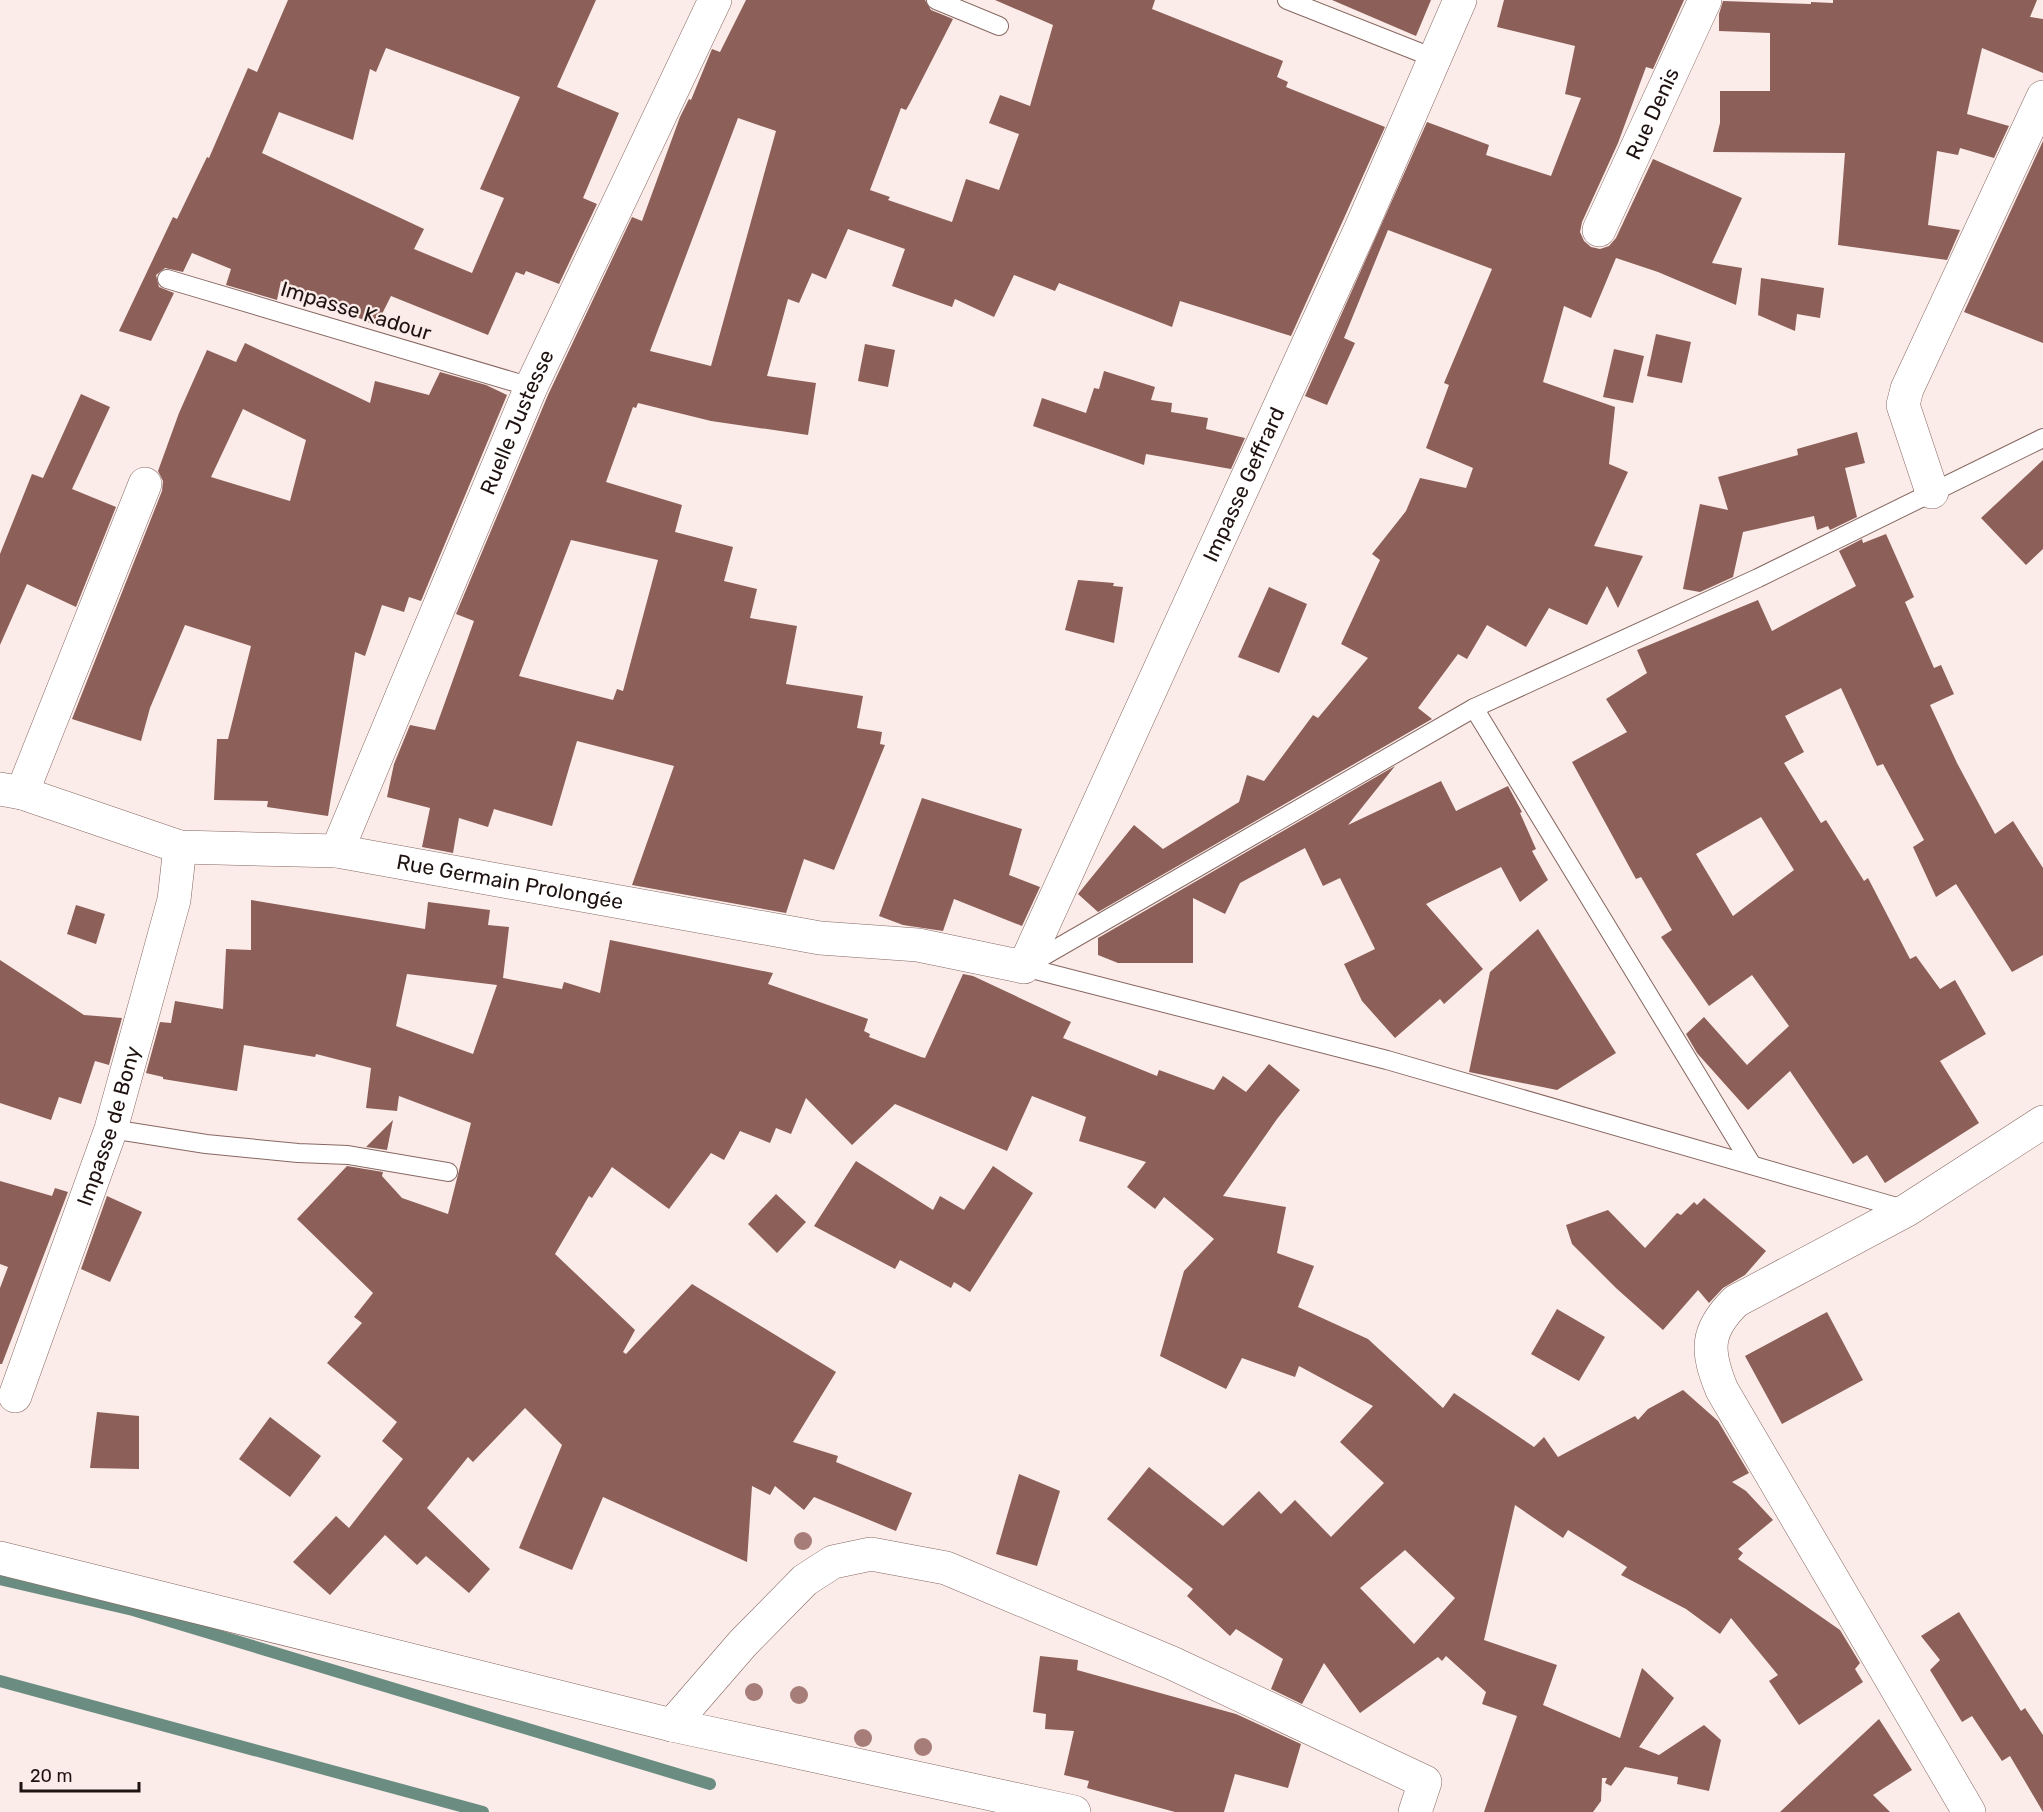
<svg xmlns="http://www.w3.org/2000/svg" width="2043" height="1812" viewBox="0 0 2043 1812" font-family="Rubik,sans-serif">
	<rect width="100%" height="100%" fill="#fbece9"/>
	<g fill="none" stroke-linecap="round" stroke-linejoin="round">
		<!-- stream -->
		<g stroke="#6b8d81" stroke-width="12">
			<polyline points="0,1579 133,1610 710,1784"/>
			<polyline points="0,1681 483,1812"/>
		</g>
	</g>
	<!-- building -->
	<g fill="#8c5f58" fill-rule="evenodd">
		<path d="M288,0H596L557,87L619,113L583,198L597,204L559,284L526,271L524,275L516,272L488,335L391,296L376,326L281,281L277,300L226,285L231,269L192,253L183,272L165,268L156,275L159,287L174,293L151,341L119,331L173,217L177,219L207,157L209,158L248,68L257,72ZM386,48L520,97L480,189L504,198L472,273L414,249L424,229L262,153L279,112L353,140L370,69L376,72Z"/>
		<path d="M746,0H925L931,10L953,19L910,103L906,110L901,108L870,190L890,197L888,200L952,222L966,179L999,190L1019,134L989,123L1000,95L1030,106L1053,25L995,0H1155L1152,9L1283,61L1277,77L1288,82L1286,87L1385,127L1291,336L1180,301L1172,327L1059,283L1055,291L1014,275L994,317L955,299L952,307L892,286L905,249L848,229L826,279L812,273L799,303L788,299L767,376L816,383L808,435L711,421L638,403L636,408L633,407L606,482L682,505L675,532L733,547L724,581L757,589L750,618L797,626L786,684L863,696L857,728L882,732L880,744L885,745L834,870L804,859L786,913L632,885L674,766L577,741L552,826L494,809L488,827L459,818L453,853L422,847L430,808L387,797L394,764L410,725L435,730L474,621L456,614L548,395L632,217L642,221L680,117L689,99L691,100L712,49L720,52ZM738,118L776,131L711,366L650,351ZM571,540L658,560L623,691L617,689L613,700L519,676Z"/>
		<polygon points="1332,0 1431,0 1416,36"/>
		<polygon points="1504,0 1684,0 1653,69 1646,67 1618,143 1582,222 1580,232 1584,241 1591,247 1600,249 1609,246 1616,238 1653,159 1742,198 1712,263 1742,268 1736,305 1658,272 1616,258 1591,318 1564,306 1543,382 1615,407 1609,464 1628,472 1594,546 1643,556 1618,608 1607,586 1587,625 1549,608 1526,647 1487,625 1467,659 1458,654 1418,708 1432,719 1098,912 1078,894 1134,825 1163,849 1239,802 1247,775 1264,781 1313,715 1318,718 1368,658 1341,644 1380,560 1372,554 1406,511 1420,478 1466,488 1473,468 1426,448 1449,385 1444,383 1492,269 1388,230 1344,338 1355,343 1327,405 1305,396 1427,122 1489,145 1486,155 1551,176 1581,98 1565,94 1575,46 1497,27"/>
		<polygon points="1833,0 2037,0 2030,17 2043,19 2043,73 1982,48 1967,114 2009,126 1994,158 1960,148 1958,155 1937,151 1928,225 1960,230 1947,260 1838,245 1845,153 1713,152 1720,123 1720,91 1770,91 1770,33 1719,31 1719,14 1723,1 1811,4 1811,2 1833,3"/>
		<polygon points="2043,141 2043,343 1964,312"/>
		<polygon points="1761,278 1824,288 1820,318 1797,314 1795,331 1758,315"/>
		<polygon points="1656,334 1691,342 1682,383 1647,376"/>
		<path d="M245,343L370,403L375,381L429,395L440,372L486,385L507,395L421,601L409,597L404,612L382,605L365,656L355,652L328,816L267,807L268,801L214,800L217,739H228L251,646L185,625L150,708L141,741L72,719L162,491L163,481L158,471L179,413L207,350L236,362ZM243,409L306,440L290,501L211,477Z"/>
		<polygon points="865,344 895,350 888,387 858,381"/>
		<polygon points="1614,349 1644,356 1633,403 1603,397"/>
		<polygon points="1104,371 1155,387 1151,400 1172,403 1171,412 1208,418 1206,429 1245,438 1231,469 1146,454 1144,465 1033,426 1042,398 1086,413 1094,388 1099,389"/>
		<polygon points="81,394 110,407 72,489 116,507 76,607 27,584 0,645 0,554 32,474 43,478"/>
		<polygon points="1857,432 1865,463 1845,468 1857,517 1830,530 1828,526 1817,530 1814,516 1743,532 1733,577 1700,592 1683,589 1700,504 1728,510 1718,477 1798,455 1797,449"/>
		<polygon points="2043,460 2043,549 2026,565 1981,518"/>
		<path d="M1886,534L1914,597L1905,602L1934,668L1941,665L1954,694L1930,705L1957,763L1995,834L2013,821L2043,868V955L2012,972L1956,884L1936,897L1913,847L1924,840L1883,764L1877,766L1841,688L1785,716L1804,752L1784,763L1821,823L1826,820L1864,881L1868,878L1910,959L1916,956L1940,989L1955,980L1986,1034L1940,1061L1979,1123L1885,1183L1867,1155L1853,1164L1790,1071L1748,1110L1697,1053L1686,1034L1704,1017L1747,1065L1789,1026L1752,975L1709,1006L1661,937L1672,930L1641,877L1636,879L1572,762L1627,732L1606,699L1647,673L1637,650L1758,600L1772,631L1856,586L1839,551L1862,539L1863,543ZM1761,817L1794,870L1733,916L1696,854Z"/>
		<polygon points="1078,580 1114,583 1113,586 1123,587 1114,643 1065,630"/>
		<polygon points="1269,587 1307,604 1279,673 1238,657"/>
		<polygon points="1395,766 1348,825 1441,781 1456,811 1508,786 1522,812 1520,813 1536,849 1532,851 1548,880 1520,902 1501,867 1426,904 1483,969 1444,1004 1440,999 1395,1038 1362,1001 1344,964 1375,949 1340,878 1323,886 1305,848 1240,883 1225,914 1193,898 1193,963 1118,963 1098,955 1098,938"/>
		<polygon points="922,798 1022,829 1009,875 1040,887 1022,926 954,899 943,931 903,925 879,916"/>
		<path d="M251,900L425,929L428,902L490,910L488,925L509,927L503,978L562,989L564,982L600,993L610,940L773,973L768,984L868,1019L864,1031L870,1034L869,1037L921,1057L925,1058L963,974L973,976L1071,1022L1063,1038L1157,1076L1159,1070L1214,1090L1223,1076L1246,1092L1269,1064L1300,1090L1277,1119L1223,1196L1286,1207L1277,1253L1314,1266L1298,1307L1368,1339L1443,1408L1454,1393L1534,1447L1544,1437L1558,1457L1635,1416L1638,1420L1648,1409L1683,1390L1718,1421L1749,1473L1732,1482L1746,1491L1773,1520L1738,1549L1743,1553L1738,1559L1840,1630L1860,1663L1855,1669L1863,1682L1799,1725L1769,1681L1778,1675L1731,1618L1720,1634L1686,1609L1621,1575L1627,1567L1568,1530L1563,1538L1515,1505L1484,1640L1557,1665L1543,1705L1620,1738L1642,1668L1674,1698L1639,1747L1659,1755L1704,1725L1721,1740L1709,1791L1677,1784L1678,1777L1625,1767L1611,1786L1605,1783L1607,1778H1602L1601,1801L1593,1812H1484L1517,1716L1482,1704L1486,1692L1446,1656L1442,1661L1438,1657L1360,1713L1324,1663L1302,1704L1271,1689L1283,1659L1236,1629L1230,1636L1187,1596L1193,1589L1107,1519L1149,1467L1223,1526L1259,1491L1281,1514L1295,1500L1331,1537L1384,1483L1340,1442L1373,1406L1299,1366L1295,1377L1242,1358L1226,1389L1160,1356L1184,1271L1214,1239L1164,1197L1155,1209L1127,1187L1146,1162L1079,1141L1086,1117L1032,1096L1007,1151L895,1104L852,1145L806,1098L791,1134L776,1128L770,1143L740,1131L724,1160L711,1153L669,1209L612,1167L592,1198L589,1196L555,1254L635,1330L623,1352L626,1354L692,1284L836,1372L793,1442L838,1456L836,1462L912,1493L896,1531L814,1497L804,1510L775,1486L770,1495L752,1486L747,1562L603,1497L572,1570L519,1548L562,1445L525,1408L473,1462L468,1457L427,1508L490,1569L469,1593L426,1556L417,1565L385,1535L330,1595L293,1562L336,1516L349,1528L403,1459L382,1441L397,1422L327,1363L362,1323L354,1317L373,1293L297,1219L347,1166L383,1172L382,1176L402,1198L448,1214L471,1123L399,1096L397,1111L366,1108L371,1068L316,1054L315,1057L244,1045L237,1091L163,1079V1077L146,1073L160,1022L171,1023L175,1001L223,1009L226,949L251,950ZM407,974L497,985L473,1054L396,1026ZM1405,1550L1455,1598L1414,1644L1360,1588Z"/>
		<polygon points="76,905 105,914 96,944 67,934"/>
		<polygon points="1538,929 1616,1053 1557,1090 1469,1072 1490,972"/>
		<polygon points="0,960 84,1015 122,1018 109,1065 95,1061 81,1104 59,1097 51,1120 0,1103"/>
		<polygon points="393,1120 387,1150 366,1147"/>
		<polygon points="856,1161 933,1210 940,1196 964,1210 993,1166 1033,1193 970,1292 954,1282 951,1288 900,1260 895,1269 814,1226"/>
		<polygon points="0,1181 52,1196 55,1188 68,1192 2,1364 0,1364 0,1288 8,1267 0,1264"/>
		<polygon points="776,1194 806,1222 777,1253 748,1224"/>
		<polygon points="107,1196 142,1212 110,1282 81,1269"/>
		<polygon points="1704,1198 1766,1251 1745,1275 1723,1288 1709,1303 1698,1290 1663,1330 1616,1288 1572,1244 1566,1225 1608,1210 1645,1248 1677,1213 1681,1215 1694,1202 1697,1205"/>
		<polygon points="1557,1309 1605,1337 1579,1381 1531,1354"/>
		<polygon points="1827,1312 1863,1380 1782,1424 1745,1356"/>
		<polygon points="97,1412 139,1416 139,1469 90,1468"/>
		<polygon points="270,1417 321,1456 290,1497 239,1459"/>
		<polygon points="1019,1474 1060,1491 1037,1566 996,1554"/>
		<polygon points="1959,1612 2021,1711 2025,1708 2043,1735 2043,1812 2010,1756 2002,1761 1972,1716 1962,1722 1930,1670 1940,1660 1921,1636"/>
		<polygon points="1040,1656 1078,1660 1077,1670 1236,1714 1301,1744 1288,1788 1235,1774 1224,1812 1175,1812 1087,1788 1089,1781 1064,1775 1074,1731 1045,1729 1046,1714 1033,1712"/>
		<polygon points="1879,1719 1912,1770 1873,1795 1890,1812 1780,1812"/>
	</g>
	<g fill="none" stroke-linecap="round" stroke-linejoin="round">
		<!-- service casing -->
		<g stroke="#876761" stroke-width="20">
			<g id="service">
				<polyline points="936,0 999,26"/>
				<polyline points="1287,0 1434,58"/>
				<polyline points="167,279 531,387"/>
				<polyline points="1474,708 1752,1165"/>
				<polyline points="1028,965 1474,708 1758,578 2043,438"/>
				<polyline points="1024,967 1387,1060 1907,1210"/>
				<polyline points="111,1129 206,1144 298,1153 348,1155 448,1172"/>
			</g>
		</g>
		<!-- minor casing -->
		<g stroke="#876761" stroke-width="34">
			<g id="minor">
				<path id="s1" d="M1599,230L1705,0"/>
				<polyline points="1932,492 1903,405 1907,389 2043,97"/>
				<path id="s2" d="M0,789L22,793L180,847L337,851L820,938L918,945L1024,967L1361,228L1460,0"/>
				<polyline points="22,793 145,484"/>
				<path id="s3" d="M337,851L531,387L715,0"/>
				<path id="s4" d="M15,1396L111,1129L174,900L180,847"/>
				<polyline points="672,1725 743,1643 805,1580 833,1562 871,1554 946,1568 1172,1663 1425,1782 1415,1812"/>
				<path d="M1969,1812L1722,1390C1706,1351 1705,1331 1736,1301L1907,1210L2043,1122"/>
			</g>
		</g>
		<!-- tertiary casing -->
		<g stroke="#876761" stroke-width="34">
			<polyline id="tertiary" points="0,1558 672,1725 1074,1812"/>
		</g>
		<!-- service -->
		<use href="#service" stroke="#fff" stroke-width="18"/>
		<!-- minor -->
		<use href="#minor" stroke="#fff" stroke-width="33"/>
		<!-- tertiary -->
		<use href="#tertiary" stroke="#fff" stroke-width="33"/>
	</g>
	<!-- trees -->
	<g fill="#a67d78">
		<circle cx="803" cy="1541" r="9"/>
		<circle cx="754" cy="1692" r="9"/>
		<circle cx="799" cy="1695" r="9"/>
		<circle cx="863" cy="1738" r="9"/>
		<circle cx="923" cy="1747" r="9"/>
	</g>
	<g text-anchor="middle" stroke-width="4.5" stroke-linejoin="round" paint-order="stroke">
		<!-- street labels -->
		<g font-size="21" fill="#1f1311" stroke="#fbece9">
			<text dy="7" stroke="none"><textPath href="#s1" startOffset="128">Rue Denis</textPath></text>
			<text transform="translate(356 311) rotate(17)" y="7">Impasse Kadour</text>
			<text dy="7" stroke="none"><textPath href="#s3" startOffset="465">Ruelle Justesse</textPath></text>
			<text dy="7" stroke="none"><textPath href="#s2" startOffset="1574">Impasse Geffrard</textPath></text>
			<text dy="7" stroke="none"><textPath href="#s2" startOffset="522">Rue Germain Prolongée</textPath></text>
			<text dy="7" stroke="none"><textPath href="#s4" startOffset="286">Impasse de Bony</textPath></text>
		</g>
	</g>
	<!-- scale -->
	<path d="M21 1782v9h118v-9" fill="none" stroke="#1f1311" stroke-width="3"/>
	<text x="30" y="1782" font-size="18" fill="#1f1311" stroke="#fbece9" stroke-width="4.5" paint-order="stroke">20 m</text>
</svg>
